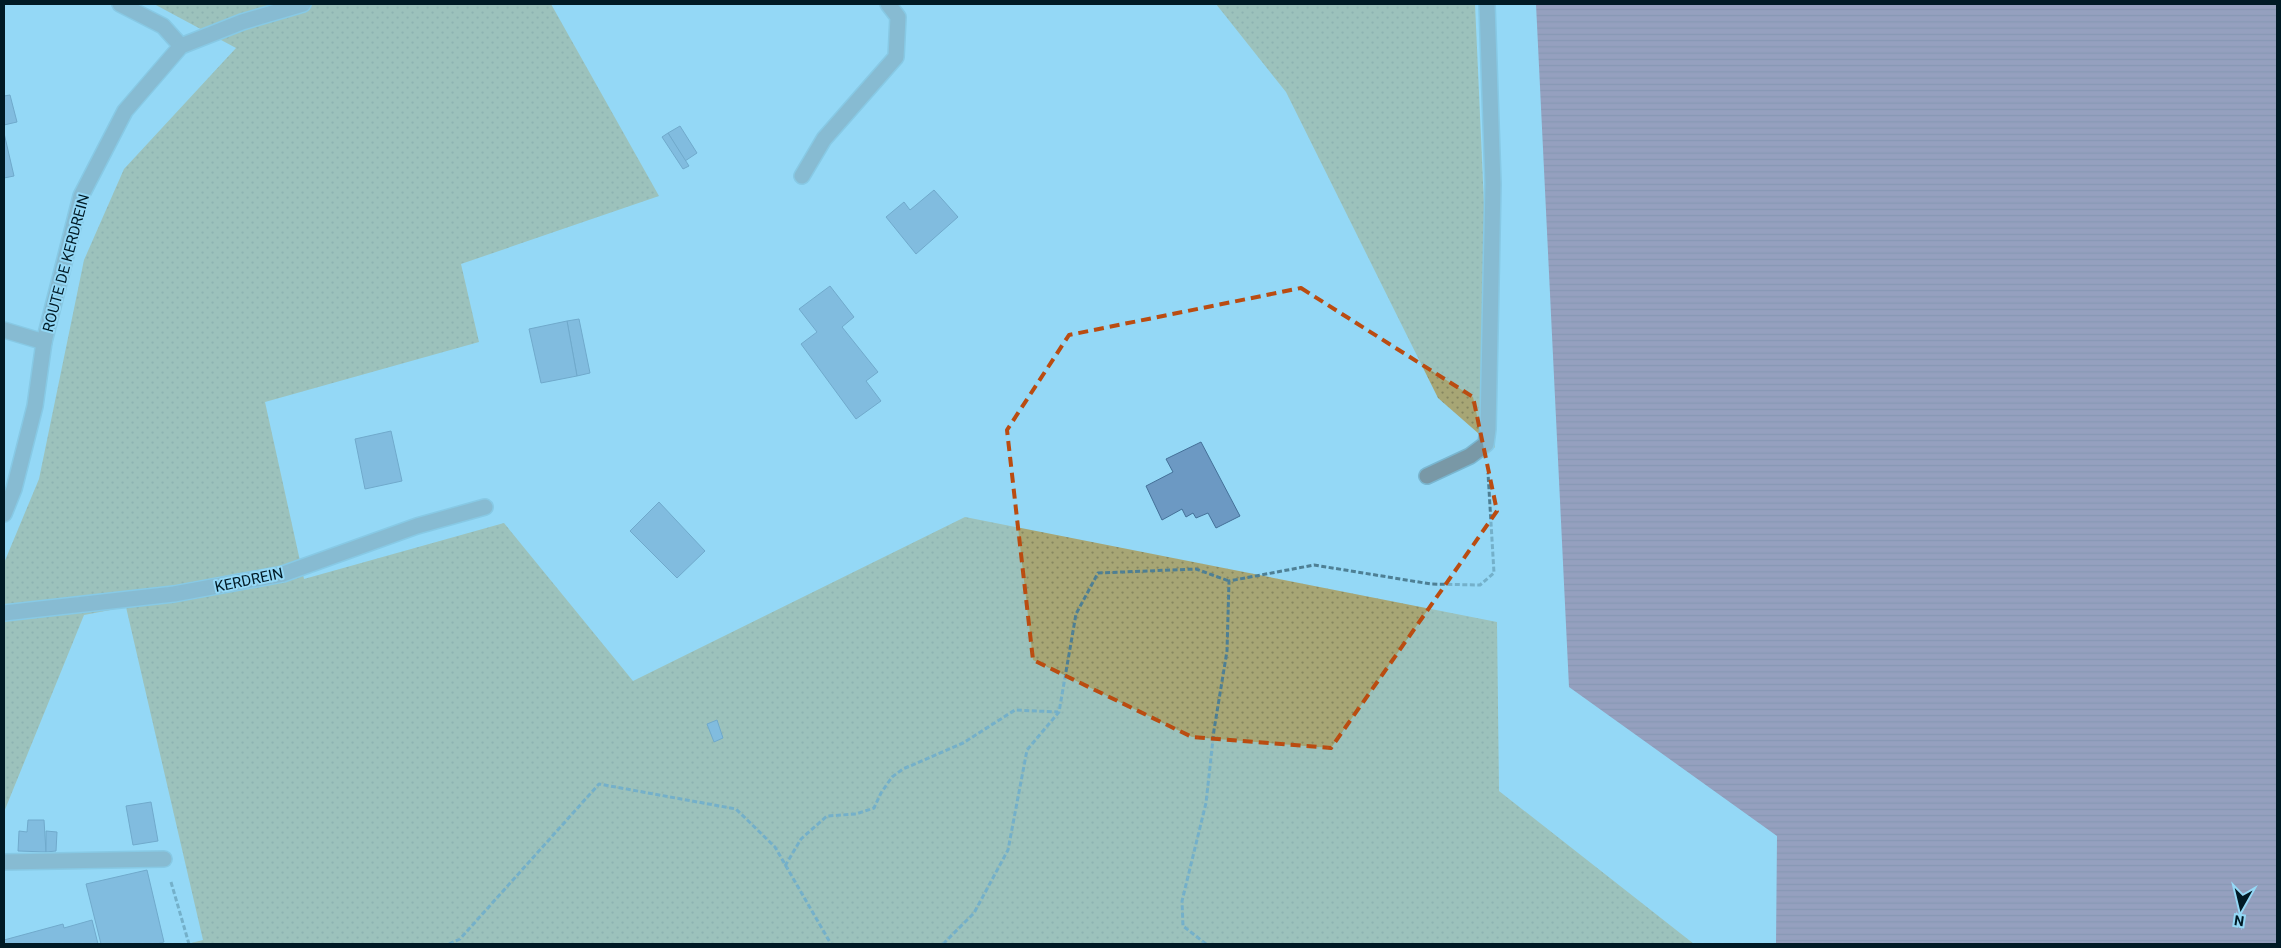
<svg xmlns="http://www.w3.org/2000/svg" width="2281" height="948" viewBox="0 0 2281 948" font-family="Roboto,sans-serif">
	<defs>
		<pattern id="grass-dots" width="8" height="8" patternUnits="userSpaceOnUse" patternTransform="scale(1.25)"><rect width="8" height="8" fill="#a7a675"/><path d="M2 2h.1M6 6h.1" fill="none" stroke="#868660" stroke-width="1.8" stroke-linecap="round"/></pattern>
		<pattern id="water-rules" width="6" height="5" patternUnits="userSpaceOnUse" patternTransform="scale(1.25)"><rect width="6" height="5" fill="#975b7c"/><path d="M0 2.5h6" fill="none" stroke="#794a65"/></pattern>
	</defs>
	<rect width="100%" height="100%" fill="#94d8f6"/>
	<!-- grass -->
	<g fill="url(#grass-dots)">
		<polygon points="154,4 551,4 659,196 461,264 479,342 265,402 304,579 504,523 633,681 965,517 1497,622 1499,791 1694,944 187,944 203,940 126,607 84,615 4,812 4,563 39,479 84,260 124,169 236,48"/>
		<polygon points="1216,4 1475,4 1495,448 1438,398 1286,92"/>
	</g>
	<!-- water -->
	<polygon fill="url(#water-rules)" points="1536,4 2277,4 2277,944 1776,944 1777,836 1569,687"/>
	<!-- building -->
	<g fill="#6c99c3" stroke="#447098">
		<polygon points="10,95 17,122 4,125 4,96"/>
		<polygon points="680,126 697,153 685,161 668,133"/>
		<polygon points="4,133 14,176 4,178"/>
		<polygon points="668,133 689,166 683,169 662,137"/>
		<polygon points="934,190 958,217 916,254 886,217 904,202 910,210"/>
		<polygon points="830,286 854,317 842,327 878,372 866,381 881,401 856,419 801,344 817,332 799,309"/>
		<polygon points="579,319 590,373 577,376 567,321"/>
		<polygon points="567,321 577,376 541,383 529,329"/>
		<polygon points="391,431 402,481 365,489 355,439"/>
		<polygon points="1201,442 1240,516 1216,528 1208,513 1196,518 1193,513 1186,517 1182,509 1162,520 1146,486 1173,472 1166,459"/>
		<polygon points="659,502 705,551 677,578 630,531"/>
		<polygon points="717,720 723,738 714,742 707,724"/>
		<polygon points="151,802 158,841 133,845 126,806"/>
		<polygon points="28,820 44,820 46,852 18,851 19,831 27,832"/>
		<polygon points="46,831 57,832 56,851 46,852"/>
		<polygon points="147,870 164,942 157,944 101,944 86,884"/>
		<polygon points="92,920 98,944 4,944 4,940 63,924 64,928"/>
	</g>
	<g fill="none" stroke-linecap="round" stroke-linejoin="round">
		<!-- street casing -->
		<g stroke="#79b6d0" stroke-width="18">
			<g id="street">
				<polyline points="120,4 163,26 181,46"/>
				<polyline points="802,176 824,139 896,57 898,17 888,4"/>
				<polyline points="4,330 44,342"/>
				<polyline points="1427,476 1470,456 1486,444 1488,429 1493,184 1487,4"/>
				<polyline points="4,514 14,489 35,406 44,342 81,196 125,111 181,46 242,22 303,4"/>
				<polyline points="4,613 174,594 283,574 417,526 485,507"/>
				<polyline points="4,862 164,859"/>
			</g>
		</g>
		<!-- path -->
		<g stroke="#4e7f94" stroke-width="3" stroke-dasharray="5 2.5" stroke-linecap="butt">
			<polyline points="785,866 801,839 827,816 856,814 874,808 881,793 892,777 903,769 963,743 1015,710 1058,712"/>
			<polyline points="171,882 189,944"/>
			<polyline points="449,944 460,939 599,784 736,809 775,847 831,944"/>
			<polyline points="943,944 974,913 1008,850 1027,750 1059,712 1076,614 1098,573 1196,569 1229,581"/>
			<polyline points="1206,944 1183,926 1182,901 1206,803 1214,730 1227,651 1229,581 1314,565 1431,584 1480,585 1494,573 1488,473"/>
		</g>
		<!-- street -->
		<use href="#street" stroke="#7998a6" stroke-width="15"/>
	</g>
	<!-- marked area -->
	<path d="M0 0H2281V948H0ZM1301,288L1473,397L1497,511L1331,748L1192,737L1033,660L1007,430L1069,335Z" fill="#94d8f6" fill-opacity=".55" fill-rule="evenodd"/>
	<path fill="none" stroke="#ba4c11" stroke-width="4" stroke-dasharray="10 6" stroke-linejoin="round" d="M1301,288L1473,397L1497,511L1331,748L1192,737L1033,660L1007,430L1069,335Z"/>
	<g text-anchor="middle" stroke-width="4" stroke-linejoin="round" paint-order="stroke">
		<!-- street labels -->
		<g font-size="15" fill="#001a25" stroke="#94d8f6">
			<text transform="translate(66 263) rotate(-75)" y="5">ROUTE DE KERDREIN</text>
			<text transform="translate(249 580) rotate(-12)" y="5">KERDREIN</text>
		</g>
	</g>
	<!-- border -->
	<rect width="2281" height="948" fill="none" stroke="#001a25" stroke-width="10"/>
	<!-- north arrow -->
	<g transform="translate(2241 908) rotate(188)" stroke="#94d8f6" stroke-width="4" paint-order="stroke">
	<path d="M0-4L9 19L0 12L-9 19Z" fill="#001a25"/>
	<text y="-8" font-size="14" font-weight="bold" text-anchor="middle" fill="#001a25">N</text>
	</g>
</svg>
